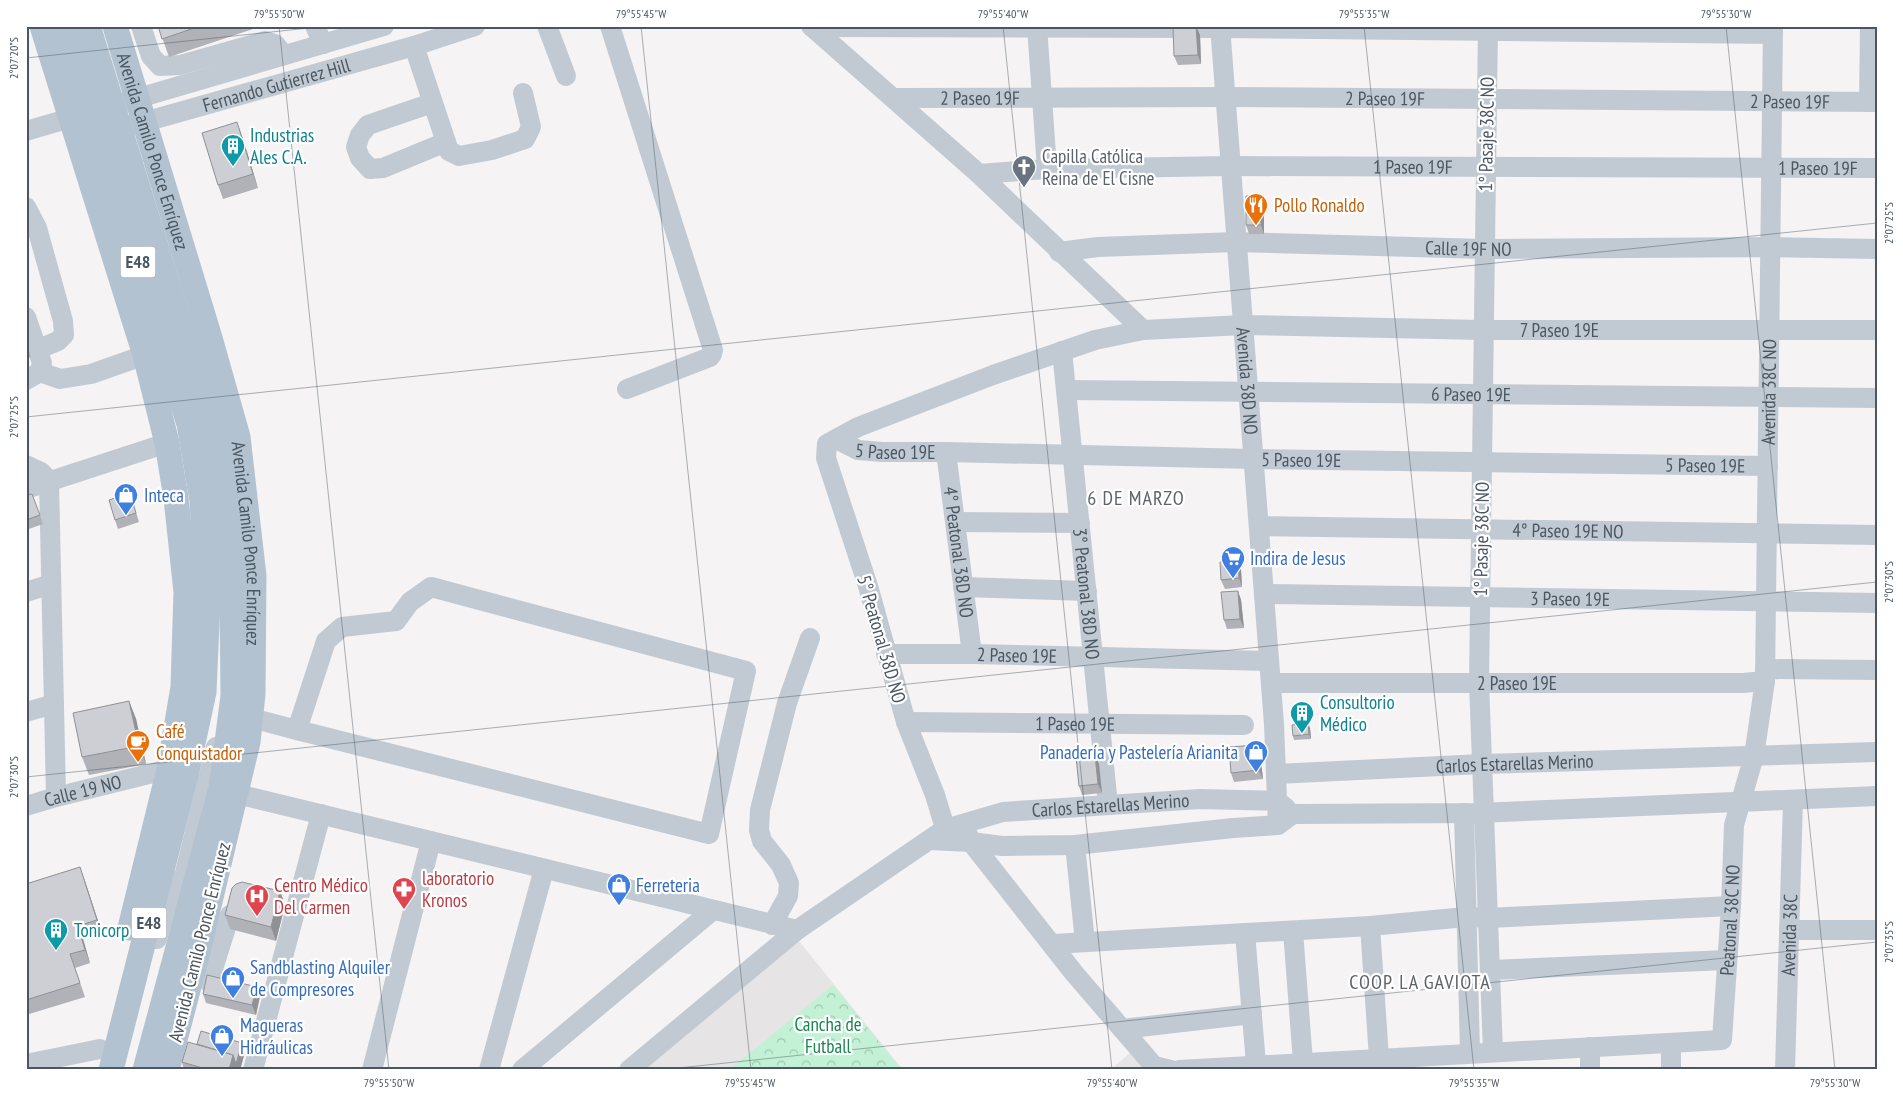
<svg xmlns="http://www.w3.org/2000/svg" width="1903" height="1096" viewBox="0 0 1903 1096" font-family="'PT Sans Narrow',sans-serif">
	<defs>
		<pattern id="park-crowns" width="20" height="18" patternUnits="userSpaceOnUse" patternTransform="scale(1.25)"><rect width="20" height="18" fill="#c3f1d5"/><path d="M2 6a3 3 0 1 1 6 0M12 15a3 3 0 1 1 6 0" fill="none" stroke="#a0c6b0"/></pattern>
	</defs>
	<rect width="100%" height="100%" fill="#f5f3f3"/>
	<!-- education -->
	<g fill="#e6e4e5">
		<polygon points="799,941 903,1070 643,1070"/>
		<polygon points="1136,1048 1154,1070 1110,1070"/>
	</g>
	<!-- park -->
	<polygon fill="url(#park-crowns)" points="833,985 902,1070 729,1070"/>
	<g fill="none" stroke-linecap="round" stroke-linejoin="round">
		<!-- minor -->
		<g stroke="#c1cad2" stroke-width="20">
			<polyline points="141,26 151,56 160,66 180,65 265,41 275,44 284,55"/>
			<polyline points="315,26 323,44"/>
			<polyline points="547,26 566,76"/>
			<polyline points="610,26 713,350 712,354 710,357 627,389"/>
			<polyline points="811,26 979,174 1143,330"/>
			<polyline points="1037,26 1047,169"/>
			<path id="s1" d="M1220,26L1274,724L1278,825"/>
			<polyline points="1488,26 1479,682 1493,1052"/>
			<polyline points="812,27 1220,28 1773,34"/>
			<polyline points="414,46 449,151 459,156 492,150 525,139 531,127 523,93"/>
			<path id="s2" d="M894,98L1225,97L1877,102"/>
			<polyline points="1869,102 1870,26"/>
			<polyline points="432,103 368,125 360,135 356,147 360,158 370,169 383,168 446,142"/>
			<path id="s3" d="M130,126L414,46L475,26"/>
			<polyline points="26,131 384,26"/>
			<path id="s4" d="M979,174L1047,169L1230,166L1877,168"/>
			<polyline points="26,207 37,228 63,321 64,335 58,341 36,350"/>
			<path id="s5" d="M1059,252L1098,247L1236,242L1484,249L1770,247L1877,249"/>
			<polyline points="26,317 42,363 40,372 26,380"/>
			<path id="s6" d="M1062,351L1108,805"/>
			<polyline points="40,372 60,379 91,374 145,355"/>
			<path id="s7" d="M1066,390L1877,398"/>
			<path id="s8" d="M836,439L858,450L882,452H946L1253,459L1768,466"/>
			<path id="s9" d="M946,452L972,654"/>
			<polyline points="26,465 41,472 49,481 56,797"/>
			<polyline points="26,489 167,443"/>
			<polyline points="955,522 1080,523"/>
			<path id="s10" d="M1259,526L1877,535"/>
			<polyline points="963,587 1087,591"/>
			<polyline points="26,592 51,584"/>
			<path id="s11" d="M1264,594L1877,603"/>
			<path id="s12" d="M886,654H972L1269,661"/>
			<polyline points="1765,669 1877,670"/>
			<path id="s13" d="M1271,683H1743L1765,681"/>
			<polyline points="26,712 54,704"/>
			<polyline points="251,718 297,730 709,834 746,671 431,587 410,602 396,621 342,627 326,641 297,730"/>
			<path id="s14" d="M906,722L1244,725"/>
			<path id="s15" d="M1276,774L1482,764L1877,752"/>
			<polyline points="237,794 797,930"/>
			<path id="s16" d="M26,806L56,797L169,769"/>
			<polyline points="1464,813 1470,1053"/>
			<polyline points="968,835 971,842 1074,973 1154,1066 1171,1070"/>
			<polyline points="930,840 971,842 1002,846 1075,845 1233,828 1278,825 1293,814 1477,813 1877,796"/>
			<path id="s17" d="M949,841L935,795L906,722L868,586L826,458L827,444L858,427L993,375L1095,340L1143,330L1243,325L1483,330H1877"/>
			<polyline points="1075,845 1085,942"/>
			<polyline points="178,901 216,747"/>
			<polyline points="772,925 788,896 789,883 781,865 762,841 759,830 760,810 787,703 810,638"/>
			<polyline points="1370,926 1379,1058"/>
			<polyline points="1789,930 1877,930"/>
			<polyline points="1293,931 1303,1062"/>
			<polyline points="1245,933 1256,1064"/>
			<polyline points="157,939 173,881"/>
			<polyline points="1053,944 1370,926 1466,917 1488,918 1731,906"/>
			<polyline points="198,952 217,956 230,915"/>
			<polyline points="1490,970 1727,960"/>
			<polyline points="209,982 217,956"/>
			<polyline points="1122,1029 1252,1014"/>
			<polyline points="1590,1047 1590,1070"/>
			<polyline points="26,1064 100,1049"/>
			<polyline points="253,1070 321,814"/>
			<polyline points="372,1070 431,841"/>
			<polyline points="489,1070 544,869"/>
			<polyline points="522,1070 713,910"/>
			<path id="s18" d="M629,1070L797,930L945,829L1003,812L1200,799L1277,801L1286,808"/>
			<path id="s19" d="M1179,1070L1722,1040L1731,906L1734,825L1754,756L1765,681L1773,26"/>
			<polyline points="1671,1070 1671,1043"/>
			<path id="s20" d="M1785,1070L1793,801"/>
		</g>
		<!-- major -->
		<g stroke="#b3c2d1" stroke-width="25">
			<polyline points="42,26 145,355 167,443 176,498 186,592 183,687 175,734 169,769 130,928"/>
			<polyline points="63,26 189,424 202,501 208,602 204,692 186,776 111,1070"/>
			<polyline points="88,26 210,421 224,498 232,597 233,696 221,788 145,1070"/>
			<path id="s21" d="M115,26L210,338L238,437L254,576L253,694L248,742L198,952L167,1070"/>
		</g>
	</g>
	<!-- wall -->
	<g fill="#b0b2b7">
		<polygon points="158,26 262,26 169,57"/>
		<polygon points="1196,26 1200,35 1201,64 1178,65 1174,56"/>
		<polygon points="242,136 258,188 223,199 218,185"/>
		<polygon points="1260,196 1264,205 1264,234 1249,234 1246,225"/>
		<polygon points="26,341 31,357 26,358"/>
		<polygon points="26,495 40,515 43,524 26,530"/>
		<polygon points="133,502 139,522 118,529 115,520"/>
		<polygon points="1241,570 1242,587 1225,589 1221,580"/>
		<polygon points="1238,591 1241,600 1244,628 1227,629 1224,620"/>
		<polygon points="129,701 136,719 146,764 89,775 82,757"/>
		<polygon points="1310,728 1311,739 1294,740 1293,736"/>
		<polygon points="1260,754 1263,779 1234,782 1231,773"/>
		<polygon points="1099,764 1102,793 1082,795 1079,786"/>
		<polygon points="80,867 102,933 83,939 90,963 75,968 85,997 26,1015 26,884"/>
		<polygon points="280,891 285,905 276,941 230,929 225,915"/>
		<polygon points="257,987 260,996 256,1015 206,1003 203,994"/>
		<polygon points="197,1044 245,1052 240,1070 184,1070 182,1062"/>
	</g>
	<!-- shaded-wall -->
	<g fill="#909195">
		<polygon points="1196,26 1200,35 1201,64 1198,55"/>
		<polygon points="237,122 242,136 258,188 253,174"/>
		<polygon points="1260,196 1264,205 1264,234 1261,225"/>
		<polygon points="1238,561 1241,570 1242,587 1239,578"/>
		<polygon points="1238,591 1241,600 1244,628 1240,619"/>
		<polygon points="129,701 136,719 146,764 139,746"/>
		<polygon points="1308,723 1310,728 1311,739 1309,734"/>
		<polygon points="1257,745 1260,754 1263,779 1259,770"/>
		<polygon points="1095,755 1099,764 1102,793 1098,784"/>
		<polygon points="80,867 85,881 102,933 97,920"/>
		<polygon points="280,891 285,905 276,941 271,927"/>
		<polygon points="78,926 83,939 90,963 85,950"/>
		<polygon points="257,987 260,996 256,1015 252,1005"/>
		<polygon points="242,1043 245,1052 240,1070 229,1070 233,1055"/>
	</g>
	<!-- building -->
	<g fill="#cdcfd5" stroke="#909195">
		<polygon points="158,26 200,26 162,39"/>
		<polygon points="1196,26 1198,55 1174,56 1173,27"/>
		<polygon points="237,122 253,174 218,185 202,133"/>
		<polygon points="1246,196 1260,196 1261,225 1246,225"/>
		<polygon points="130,493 136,513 115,520 109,500"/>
		<polygon points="32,494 40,515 26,520 26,495"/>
		<polygon points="1238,561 1239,578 1221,580 1220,562"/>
		<polygon points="1238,591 1240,619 1224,620 1221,592"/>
		<polygon points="129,701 139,746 82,757 73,713"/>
		<polygon points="1308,723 1309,734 1293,736 1292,725"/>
		<polygon points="1257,745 1259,770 1231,773 1229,747"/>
		<polygon points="1095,755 1098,784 1079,786 1076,757"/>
		<polygon points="80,867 97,920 78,926 85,950 70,954 80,983 26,1000 26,884"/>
		<polygon points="242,882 280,891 271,927 225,915 232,888 236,884"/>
		<polygon points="207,975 257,987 252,1005 203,994"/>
		<polygon points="201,1031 242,1043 236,1064 233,1055 197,1044"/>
		<polygon points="188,1042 233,1055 229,1070 209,1070 182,1062"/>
	</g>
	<!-- ticks -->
	<path fill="none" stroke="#4a5661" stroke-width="1" stroke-opacity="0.45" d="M279,26L389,1070M641,26L751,1070M1003,26L1112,1070M1364,26L1474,1070M1726,26L1835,1070M26,58L328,26M26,417L1877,223M26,777L1877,582M26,1059L27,1070M659,1070L1877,942"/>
	<!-- icons -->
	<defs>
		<g id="building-pin" transform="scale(1.25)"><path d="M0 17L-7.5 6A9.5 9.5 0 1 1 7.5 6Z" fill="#0f9aa8" stroke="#fff"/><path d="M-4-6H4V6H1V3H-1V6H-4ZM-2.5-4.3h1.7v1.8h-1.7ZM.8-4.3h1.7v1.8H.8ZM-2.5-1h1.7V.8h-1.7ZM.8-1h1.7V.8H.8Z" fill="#fff"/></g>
		<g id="church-pin" transform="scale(1.25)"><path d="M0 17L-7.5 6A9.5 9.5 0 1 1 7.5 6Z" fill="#6b7280" stroke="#fff"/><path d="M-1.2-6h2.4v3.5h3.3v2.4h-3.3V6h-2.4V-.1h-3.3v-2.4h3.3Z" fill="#fff"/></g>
		<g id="restaurant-pin" transform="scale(1.25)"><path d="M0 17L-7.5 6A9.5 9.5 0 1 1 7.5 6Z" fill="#e8710a" stroke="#fff"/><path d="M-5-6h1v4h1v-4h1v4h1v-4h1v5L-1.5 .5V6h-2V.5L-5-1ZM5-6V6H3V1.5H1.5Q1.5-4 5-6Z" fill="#fff"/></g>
		<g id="shop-pin" transform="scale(1.25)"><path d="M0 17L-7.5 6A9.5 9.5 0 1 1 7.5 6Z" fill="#3f7fe0" stroke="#fff"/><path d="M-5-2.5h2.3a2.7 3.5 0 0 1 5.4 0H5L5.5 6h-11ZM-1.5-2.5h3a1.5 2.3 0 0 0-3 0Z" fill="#fff"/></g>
		<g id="supermarket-pin" transform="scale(1.25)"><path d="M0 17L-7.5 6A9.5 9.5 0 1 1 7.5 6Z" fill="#3f7fe0" stroke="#fff"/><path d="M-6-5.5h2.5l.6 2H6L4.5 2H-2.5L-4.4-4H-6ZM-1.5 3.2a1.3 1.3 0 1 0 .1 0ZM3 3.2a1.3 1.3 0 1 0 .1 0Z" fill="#fff"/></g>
		<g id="cafe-pin" transform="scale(1.25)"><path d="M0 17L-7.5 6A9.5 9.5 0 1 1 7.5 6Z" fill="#e8710a" stroke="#fff"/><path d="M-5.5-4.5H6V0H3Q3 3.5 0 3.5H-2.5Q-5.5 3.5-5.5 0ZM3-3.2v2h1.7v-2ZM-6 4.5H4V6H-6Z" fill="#fff"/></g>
		<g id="pharmacy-pin" transform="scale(1.25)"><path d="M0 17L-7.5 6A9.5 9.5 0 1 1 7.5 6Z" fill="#e0444e" stroke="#fff"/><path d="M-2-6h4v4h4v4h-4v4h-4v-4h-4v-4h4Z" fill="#fff"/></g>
		<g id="hospital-pin" transform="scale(1.25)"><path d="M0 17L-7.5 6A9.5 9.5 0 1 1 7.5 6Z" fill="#e0444e" stroke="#fff"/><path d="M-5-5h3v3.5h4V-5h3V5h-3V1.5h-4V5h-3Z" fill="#fff"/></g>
	</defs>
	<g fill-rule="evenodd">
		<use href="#building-pin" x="233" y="146"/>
		<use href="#church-pin" x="1024" y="167"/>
		<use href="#restaurant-pin" x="1256" y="205"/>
		<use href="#shop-pin" x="126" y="495"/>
		<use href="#supermarket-pin" x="1233" y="558"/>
		<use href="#building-pin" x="1302" y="713"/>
		<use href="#cafe-pin" x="138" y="742"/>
		<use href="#shop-pin" x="1256" y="752"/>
		<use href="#shop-pin" x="619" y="885"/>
		<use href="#pharmacy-pin" x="404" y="889"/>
		<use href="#hospital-pin" x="257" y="896"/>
		<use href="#building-pin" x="56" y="930"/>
		<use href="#shop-pin" x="233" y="978"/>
		<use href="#shop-pin" x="222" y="1036"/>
	</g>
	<g text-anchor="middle" stroke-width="4.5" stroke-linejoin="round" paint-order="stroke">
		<!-- shield labels -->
		<g fill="#fff" stroke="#808990" stroke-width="1">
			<rect x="120.5" y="246.5" width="35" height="31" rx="4"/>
			<rect x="131.5" y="907.5" width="35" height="31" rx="4"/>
		</g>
		<g font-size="18" font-weight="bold" fill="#4a5661">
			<text x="138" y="268">E48</text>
			<text x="149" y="929">E48</text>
		</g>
		<!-- street labels -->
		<g font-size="19" fill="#4a5661" stroke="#fff">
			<text dy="7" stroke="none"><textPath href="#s3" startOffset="152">Fernando Gutierrez Hill</textPath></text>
			<text dy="7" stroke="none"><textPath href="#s2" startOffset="86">2 Paseo 19F</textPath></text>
			<text dy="7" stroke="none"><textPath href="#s2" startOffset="491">2 Paseo 19F</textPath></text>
			<text dy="7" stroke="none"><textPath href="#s2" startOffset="896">2 Paseo 19F</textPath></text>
			<text transform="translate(1486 134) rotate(-89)" y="7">1° Pasaje 38C NO</text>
			<text dy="7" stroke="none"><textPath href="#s21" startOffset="131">Avenida Camilo Ponce Enríquez</textPath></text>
			<text dy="7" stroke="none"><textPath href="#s4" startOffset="434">1 Paseo 19F</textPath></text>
			<text dy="7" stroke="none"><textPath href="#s4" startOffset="839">1 Paseo 19F</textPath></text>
			<text dy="7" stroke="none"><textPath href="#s5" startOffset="410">Calle 19F NO</textPath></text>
			<text dy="7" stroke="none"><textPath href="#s17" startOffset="1170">7 Paseo 19E</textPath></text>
			<text dy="7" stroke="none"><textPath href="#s1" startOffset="356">Avenida 38D NO</textPath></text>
			<text dy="7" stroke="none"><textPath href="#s19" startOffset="1196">Avenida 38C NO</textPath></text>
			<text dy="7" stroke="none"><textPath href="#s7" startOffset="405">6 Paseo 19E</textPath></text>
			<text dy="7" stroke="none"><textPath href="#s8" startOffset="62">5 Paseo 19E</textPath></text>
			<text dy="7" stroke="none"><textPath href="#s8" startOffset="468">5 Paseo 19E</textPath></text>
			<text dy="7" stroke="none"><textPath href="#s8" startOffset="872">5 Paseo 19E</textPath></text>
			<text dy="7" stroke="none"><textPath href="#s10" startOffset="309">4° Paseo 19E NO</textPath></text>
			<text transform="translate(1481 539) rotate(-89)" y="7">1° Pasaje 38C NO</text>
			<text dy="7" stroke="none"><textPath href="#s21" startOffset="536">Avenida Camilo Ponce Enríquez</textPath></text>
			<text dy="7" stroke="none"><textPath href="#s9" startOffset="101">4° Peatonal 38D NO</textPath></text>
			<text dy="7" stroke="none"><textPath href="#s6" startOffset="244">3° Peatonal 38D NO</textPath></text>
			<text dy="7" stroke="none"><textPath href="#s11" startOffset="306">3 Paseo 19E</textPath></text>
			<text transform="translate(882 639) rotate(74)" y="7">5° Peatonal 38D NO</text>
			<text dy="7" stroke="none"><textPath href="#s12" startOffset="131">2 Paseo 19E</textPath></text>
			<text dy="7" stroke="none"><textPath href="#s13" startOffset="246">2 Paseo 19E</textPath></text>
			<text dy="7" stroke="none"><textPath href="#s14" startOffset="169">1 Paseo 19E</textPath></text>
			<text dy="7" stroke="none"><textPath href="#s15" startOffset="239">Carlos Estarellas Merino</textPath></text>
			<text dy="7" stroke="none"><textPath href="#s16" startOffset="59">Calle 19 NO</textPath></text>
			<text dy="7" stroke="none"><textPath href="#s18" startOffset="566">Carlos Estarellas Merino</textPath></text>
			<text dy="7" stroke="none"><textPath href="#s19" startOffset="664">Peatonal 38C NO</textPath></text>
			<text dy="7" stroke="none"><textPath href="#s20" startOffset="135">Avenida 38C</textPath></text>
			<text transform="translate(199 942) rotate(-76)" y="7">Avenida Camilo Ponce Enríquez</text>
		</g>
		<!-- culture labels -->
		<g font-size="19" fill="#0d838f" stroke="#fff" text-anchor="start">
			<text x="250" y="142">Industrias<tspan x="250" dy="22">Ales C.A.</tspan></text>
			<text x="1320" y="709">Consultorio<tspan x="1320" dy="22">Médico</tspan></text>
			<text x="74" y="937">Tonicorp</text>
		</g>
		<!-- worship labels -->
		<g font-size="19" fill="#5b616d" stroke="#fff" text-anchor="start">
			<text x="1042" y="163">Capilla Católica<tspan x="1042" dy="22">Reina de El Cisne</tspan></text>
		</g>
		<!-- food labels -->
		<g font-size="19" fill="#c56008" stroke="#fff" text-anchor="start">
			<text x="1274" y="212">Pollo Ronaldo</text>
			<text x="156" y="738">Café<tspan x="156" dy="22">Conquistador</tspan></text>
		</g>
		<!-- shop labels -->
		<g font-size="19" fill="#366cbe" stroke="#fff" text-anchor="start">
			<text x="144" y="502">Inteca</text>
			<text x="1250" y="565">Indira de Jesus</text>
			<text x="1238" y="759" text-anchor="end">Panadería y Pastelería Arianita</text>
			<text x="636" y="892">Ferreteria</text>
			<text x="250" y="974">Sandblasting Alquiler<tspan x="250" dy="22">de Compresores</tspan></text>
			<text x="240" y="1032">Magueras<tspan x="240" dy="22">Hidráulicas</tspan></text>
		</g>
		<!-- health labels -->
		<g font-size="19" fill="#be3a42" stroke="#fff" text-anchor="start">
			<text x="422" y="885">laboratorio<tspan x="422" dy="22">Kronos</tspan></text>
			<text x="274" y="892">Centro Médico<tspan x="274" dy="22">Del Carmen</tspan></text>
		</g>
		<!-- park labels -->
		<g font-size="19" fill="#17864f" stroke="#fff">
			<text x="828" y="1031">Cancha de<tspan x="828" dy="22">Futball</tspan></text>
		</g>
		<!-- neighbourhood labels -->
		<g font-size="20" letter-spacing="1" fill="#5f6368" stroke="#fff">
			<text x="1136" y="505">6 DE MARZO</text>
			<text x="1420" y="989">COOP. LA GAVIOTA</text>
		</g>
	</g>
	<!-- border -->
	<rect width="1903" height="1096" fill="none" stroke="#ffffff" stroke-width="55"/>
	<rect x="28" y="28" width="1848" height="1040" fill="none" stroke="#4a5661" stroke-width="2"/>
	<g font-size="12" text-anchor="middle" fill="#4a5661">
		<text x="279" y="18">79°55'50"W</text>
		<text x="641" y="18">79°55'45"W</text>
		<text x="1003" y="18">79°55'40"W</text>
		<text x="1364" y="18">79°55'35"W</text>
		<text x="1726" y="18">79°55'30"W</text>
		<text transform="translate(14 58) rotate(-90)" y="4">2°07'20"S</text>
		<text transform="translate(1889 223) rotate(-90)" y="4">2°07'25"S</text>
		<text transform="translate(14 417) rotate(-90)" y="4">2°07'25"S</text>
		<text transform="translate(1889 582) rotate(-90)" y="4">2°07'30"S</text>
		<text transform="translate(14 777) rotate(-90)" y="4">2°07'30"S</text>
		<text transform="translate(1889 942) rotate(-90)" y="4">2°07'35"S</text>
		<text x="389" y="1087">79°55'50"W</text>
		<text x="750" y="1087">79°55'45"W</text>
		<text x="1112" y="1087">79°55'40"W</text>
		<text x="1474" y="1087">79°55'35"W</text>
		<text x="1835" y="1087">79°55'30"W</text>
	</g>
</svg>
